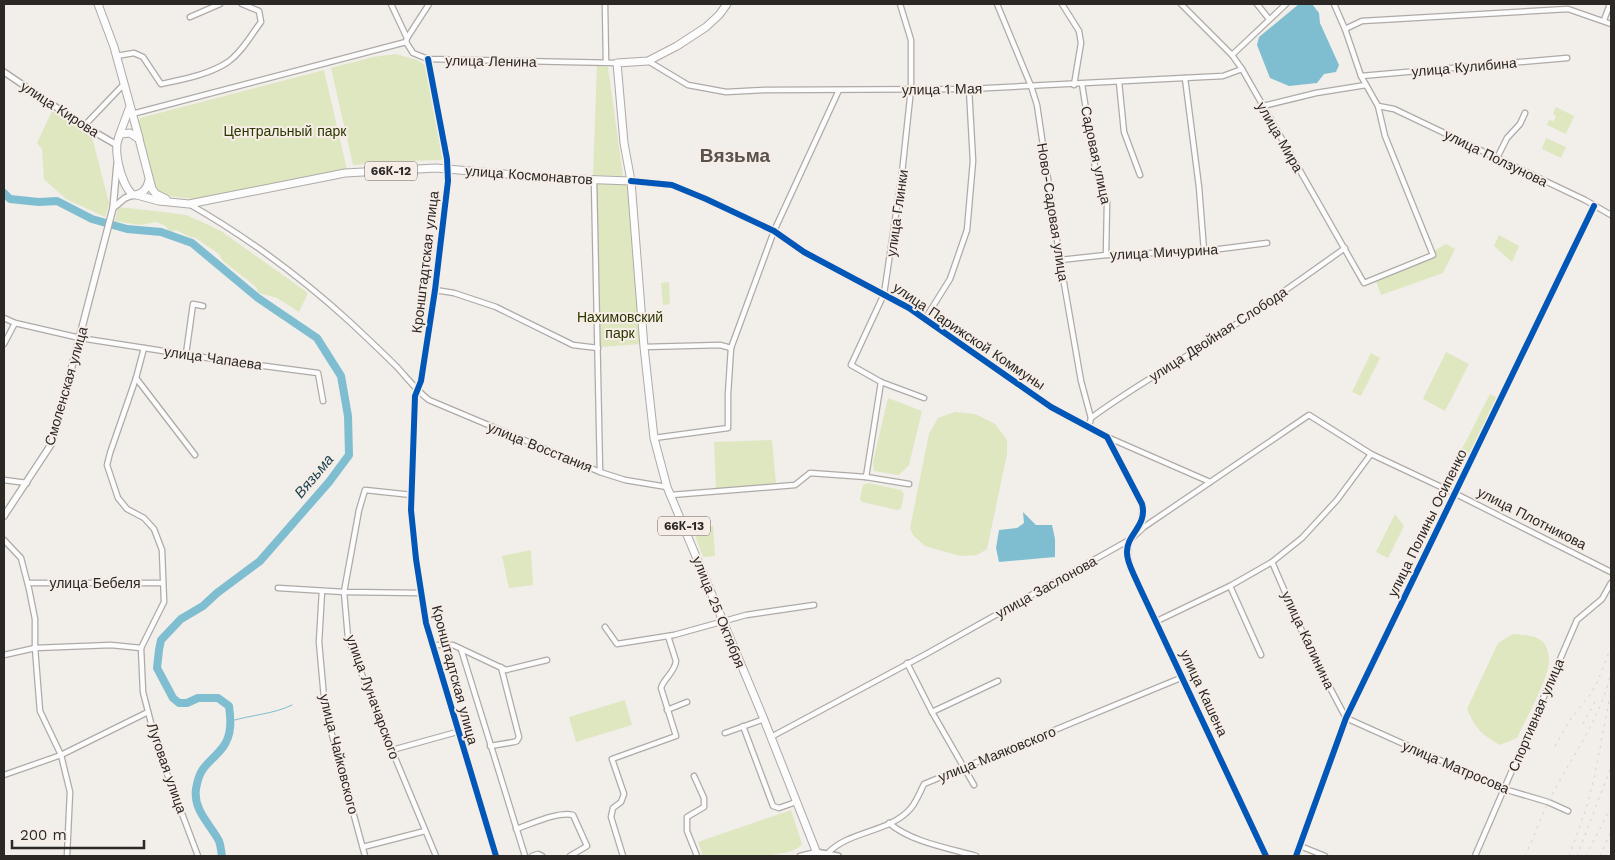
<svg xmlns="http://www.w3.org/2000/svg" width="1615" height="860" viewBox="0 0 1615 860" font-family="'Work Sans',sans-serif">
	<rect width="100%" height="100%" fill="#f2eeea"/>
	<!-- green -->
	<g fill="#dfe7c1">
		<polygon points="396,54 417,60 425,65 444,160 405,161 353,165 331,68 373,57"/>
		<polygon points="597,66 608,67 623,176 593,175"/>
		<polygon points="324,70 347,170 194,199 166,196 156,190 139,123 140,118"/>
		<polygon points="1556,107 1574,116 1566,134 1547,125 1549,120 1554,121 1556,116 1553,114"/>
		<polygon points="52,111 91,133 109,203 105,217 66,199 44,179 42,149 37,143"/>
		<polygon points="1546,138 1566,147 1561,158 1542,149"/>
		<polygon points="596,183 627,184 641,344 601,347"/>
		<polygon points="118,207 164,212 186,215 202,222 221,231 308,293 299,312 277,298 259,293 256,287 223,261 219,254 194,237 192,238 176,230 171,232 168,230 166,226 156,222 140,225 115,221"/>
		<polygon points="1499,235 1519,246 1512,262 1494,246"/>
		<polygon points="1446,244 1455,249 1443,273 1381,295 1376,281 1436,257 1434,251"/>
		<polygon points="669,282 670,304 663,305 661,283"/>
		<polygon points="1446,352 1469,364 1445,411 1423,399"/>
		<polygon points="1371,353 1380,358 1361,396 1352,392"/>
		<polygon points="1490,394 1498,398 1471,454 1462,449"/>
		<polygon points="888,398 922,411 909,465 899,475 874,471 873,462"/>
		<polygon points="955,412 975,414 995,424 1007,440 1007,454 987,549 977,555 960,556 925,546 913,535 910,528 929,434 938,418"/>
		<polygon points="772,440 776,484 716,489 714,442"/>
		<polygon points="868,483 901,490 904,494 901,508 898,510 862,502 860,499 863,485"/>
		<polygon points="1395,514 1404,526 1388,558 1376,552"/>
		<polygon points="713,526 715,556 703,557 692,527"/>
		<polygon points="531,550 533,585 509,588 502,556"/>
		<path d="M1513,634C1522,635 1536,635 1543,642C1547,646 1549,655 1549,661C1548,680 1526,719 1517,738L1500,745C1483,736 1474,727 1467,709L1498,643Z"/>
		<polygon points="625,700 632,725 576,742 569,717"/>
		<path d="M791,810L802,844C792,860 724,856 703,856L698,842Z"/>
	</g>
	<!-- water -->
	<g fill="#7fbed0">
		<polygon points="1299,4 1312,4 1319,13 1320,23 1339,65 1336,72 1324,74 1317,83 1289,86 1270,78 1257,45 1259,37"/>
		<polygon points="1023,512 1036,525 1052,525 1055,539 1055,557 999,562 996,548 999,530 1017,528 1024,523"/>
	</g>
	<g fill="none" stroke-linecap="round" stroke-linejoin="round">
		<!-- stream -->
		<path stroke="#7fbed0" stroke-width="1" d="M231,721C251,715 274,714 292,705"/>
		<!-- river -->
		<path stroke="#7fbed0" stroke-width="8" d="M4,193L10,199L39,202L57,201L92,219L127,229L161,232L192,243L258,298L317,338L341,376L348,416L349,455L329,482L260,561L217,593L203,606L181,619L161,640L159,650L157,668L173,698L179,703H187L198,698H218L229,706C231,720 232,735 223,747C210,764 200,764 196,789C193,810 210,824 219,841C221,846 221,851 222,856"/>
		<!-- minor casing -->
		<g stroke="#aeaaa7" stroke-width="7">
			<g id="minor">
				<polyline points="391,4 407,38 406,42 413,53 428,59 617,63"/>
				<polyline points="605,4 606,62"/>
				<polyline points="900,4 911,40 911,89 902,173 884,294 851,365 881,382 924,398"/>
				<polyline points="997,4 1031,86 1037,105 1060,260 1081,381 1091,418 1089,426"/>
				<polyline points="1062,4 1079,31 1081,43 1074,85"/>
				<polyline points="1181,4 1232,55 1242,69 1364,283 1433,255 1385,136 1378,106 1361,76 1345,29 1334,4"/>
				<polyline points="1257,4 1269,19"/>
				<polyline points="190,17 220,4"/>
				<polyline points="1604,20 1610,4"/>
				<polyline points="1345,29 1362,21 1568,9 1611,24"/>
				<polyline points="407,38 429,4"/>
				<polyline points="1232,55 1286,4"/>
				<path d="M116,56L134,53L143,57L161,84C184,79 208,75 228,62C242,52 251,35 261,22L259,11L242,4"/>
				<polyline points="428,59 447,159 448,181 435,290 421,381 415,396 411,510 416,559 426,623 496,856"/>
				<polyline points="648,61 688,85 726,92 764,90 969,89 1223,76 1242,69"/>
				<polyline points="1361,76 1567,58"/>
				<polyline points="1185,78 1199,187 1204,251"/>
				<polyline points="1119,82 1124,132 1140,175"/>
				<polyline points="1082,84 1095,167 1107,202 1106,255"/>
				<polyline points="1263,106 1316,93 1366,85"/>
				<polyline points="1378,106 1394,109 1585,200 1611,215"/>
				<polyline points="132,114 406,42"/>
				<polyline points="84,126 124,84"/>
				<polyline points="1497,158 1507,138 1520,124 1525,113"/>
				<polyline points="594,180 600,472"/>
				<path d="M189,204C245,236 303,279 350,322C366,337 382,352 397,367C408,379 417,391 429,400L600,472L625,480L667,487"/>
				<polyline points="1060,260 1106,255 1204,251 1267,243"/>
				<polyline points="435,290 454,293 496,307 573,345 598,348"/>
				<polyline points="4,318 15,323 80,338 234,362 318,373 323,401"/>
				<polyline points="925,319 950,279 967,230 973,161 969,89"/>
				<polyline points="4,344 15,323"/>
				<polyline points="644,347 720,345 731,348"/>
				<polyline points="186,354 193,304 203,306"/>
				<polyline points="136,378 195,455"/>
				<path d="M1091,418C1127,391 1168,368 1206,344C1254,313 1299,281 1345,248"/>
				<polyline points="1107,437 1210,482"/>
				<polyline points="654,438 728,428 728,394 731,348 774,231 839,90"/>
				<polyline points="866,477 909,484"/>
				<polyline points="4,480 27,483"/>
				<polyline points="412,495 365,490 359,510 344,592 348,638 381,724 436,856"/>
				<polyline points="671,495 795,485 810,473 866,477 881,382"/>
				<path d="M1131,539C1123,554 1132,569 1138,584L1266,856"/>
				<polyline points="4,540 21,558 29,589 35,619 35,648 40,711 61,755 70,792 67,856"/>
				<polyline points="1272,562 1311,652 1346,718 1504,789 1548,802 1568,811"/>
				<polyline points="28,583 163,583"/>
				<polyline points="1230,586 1261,655"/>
				<polyline points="278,588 344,592 420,593"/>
				<polyline points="322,591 319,642 325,709 365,856"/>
				<polyline points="1157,621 1230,586 1272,562 1302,538 1337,500 1371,454"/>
				<polyline points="605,627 617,644 674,635 746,615 814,605"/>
				<polyline points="432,645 453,645 506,670 547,660"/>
				<polyline points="141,648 143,692 158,750 198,856"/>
				<polyline points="461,649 525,856"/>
				<polyline points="4,655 35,648 111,645 141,648 164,602 162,550 154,529 144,518 127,509 118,498 107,465 110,453 136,378 144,348"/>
				<polyline points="907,663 932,712 974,785"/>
				<polyline points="667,710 687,702"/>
				<polyline points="932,712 998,681"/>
				<polyline points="743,726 773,806 779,808 796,802"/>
				<polyline points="725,733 764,719"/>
				<polyline points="771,737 928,653 1131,539 1144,527 1309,415 1371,454 1456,494 1611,572"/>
				<polyline points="490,746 514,742 517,741 519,737 501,667"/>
				<polyline points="392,750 457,732"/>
				<polyline points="4,775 61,755 148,712"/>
				<polyline points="694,776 704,798 704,807 687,817 687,831 697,856"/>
				<path d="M889,823C911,842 948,848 976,856"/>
				<path d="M516,829C531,824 559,811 573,815L587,846L570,856"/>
				<polyline points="1300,846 1325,856"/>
				<polyline points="363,847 425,831"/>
				<path d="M828,853C850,830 890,833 911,808C916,802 920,792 924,784L1183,677"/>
				<polyline points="532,856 538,854 542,856"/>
				<path d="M623,856L611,817L613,808L621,802L624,794L612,759L676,736L661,688C664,678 675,672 676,661L668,636"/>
				<polyline points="800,856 816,852"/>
				<polyline points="1296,856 1346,718 1594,206"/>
				<polyline points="1475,856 1577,620 1602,599 1611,583"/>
			</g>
		</g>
		<!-- tertiary casing -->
		<g stroke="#aeaaa7" stroke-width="8">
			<g id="tertiary">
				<polyline points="4,72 84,126 117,145"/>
				<path d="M631,181L672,185L706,199L774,231L804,252L909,308L1051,407L1107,437L1142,504C1145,518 1139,527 1131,539"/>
				<polyline points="816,852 838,856"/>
			</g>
		</g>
		<!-- secondary casing -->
		<g stroke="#aeaaa7" stroke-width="8">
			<g id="secondary">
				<polyline points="113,208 125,198 133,195"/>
				<polyline points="4,516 52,443 113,208 117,164"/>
			</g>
		</g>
		<!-- primary casing -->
		<g stroke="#aeaaa7" stroke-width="9">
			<g id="primary">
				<polyline points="98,4 114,47 139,138"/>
				<polyline points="727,4 719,15 706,27 677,46 648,61 617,63 624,143 631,181 644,347 654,438 667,487 763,717 818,856"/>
				<polyline points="119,136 129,109"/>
				<path d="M149,180C147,189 142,195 133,195C121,185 111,146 121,134L130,133L139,139L152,189L156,194L166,199"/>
				<polyline points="137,195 159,201 189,204 345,173 436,168 549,178 631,181"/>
			</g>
		</g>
		<!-- minor -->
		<use href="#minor" stroke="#fdfcfc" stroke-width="4.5"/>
		<!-- tertiary -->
		<use href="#tertiary" stroke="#fdfcfc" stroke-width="5"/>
		<!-- secondary -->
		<use href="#secondary" stroke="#fdfcfc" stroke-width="5.5"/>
		<!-- primary -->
		<use href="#primary" stroke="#fdfcfc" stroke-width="7"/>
		<!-- rail -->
		<g stroke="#d4d3d1" stroke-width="1" stroke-dasharray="2.5 5" stroke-linecap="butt">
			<polyline points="1583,724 1597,698"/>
			<polyline points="1555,746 1570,720 1590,695 1597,683 1611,647"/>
			<path d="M1525,856C1533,839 1540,820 1548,803C1569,759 1601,720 1611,672"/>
			<polyline points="1569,856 1585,812 1594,779 1611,691"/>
			<polyline points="1577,856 1611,767"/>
			<polyline points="1586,856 1611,807"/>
			<polyline points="1600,856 1611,831"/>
		</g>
		<!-- cycleway casing -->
		<g stroke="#f6ede6" stroke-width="9">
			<g id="cycleway">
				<polyline points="428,59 447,159 448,181 435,290 421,381 415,396 411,510 416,559 426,623 496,856"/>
				<path d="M631,181L672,185L706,199L774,231L804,252L909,308L1051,407L1107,437L1142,504C1148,526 1126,534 1127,553C1127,563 1134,574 1138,584L1266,856"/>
				<polyline points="1296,856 1346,718 1594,206"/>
			</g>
		</g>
		<!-- cycleway -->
		<use href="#cycleway" stroke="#0057b8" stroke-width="6"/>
	</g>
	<g text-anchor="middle" stroke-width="4" stroke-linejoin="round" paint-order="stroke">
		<!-- shield labels -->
		<g fill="#f6ede6" stroke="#68635f" stroke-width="1">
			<rect x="365" y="161.5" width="52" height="19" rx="4"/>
			<rect x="658" y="516.5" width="52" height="19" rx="4"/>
		</g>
		<g font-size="12" font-weight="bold" fill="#2b2825">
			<text x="391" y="175">66К-12</text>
			<text x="684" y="530">66К-13</text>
		</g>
		<!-- street labels -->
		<g font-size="14" fill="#2b2825" stroke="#f6ede6">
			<text transform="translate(491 61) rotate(1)" y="5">улица Ленина</text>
			<text transform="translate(1464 67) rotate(-5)" y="5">улица Кулибина</text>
			<text transform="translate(942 89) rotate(-1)" y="5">улица 1 Мая</text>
			<text transform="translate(60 109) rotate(33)" y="5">улица Кирова</text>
			<text transform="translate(1280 137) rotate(60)" y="5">улица Мира</text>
			<text transform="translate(1096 155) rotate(78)" y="5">Садовая улица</text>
			<text transform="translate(1496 158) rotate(26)" y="5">улица Ползунова</text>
			<text transform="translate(529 175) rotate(4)" y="5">улица Космонавтов</text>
			<text transform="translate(1053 212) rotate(81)" y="5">Ново-Садовая улица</text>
			<text transform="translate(897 213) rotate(-82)" y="5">улица Глинки</text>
			<text transform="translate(1164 252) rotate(-3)" y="5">улица Мичурина</text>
			<text transform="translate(425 262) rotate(-83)" y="5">Кронштадтская улица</text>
			<text transform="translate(1218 334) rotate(-33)" y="5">улица Двойная Слобода</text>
			<text transform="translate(969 336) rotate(34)" y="5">улица Парижской Коммуны</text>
			<text transform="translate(213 358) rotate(8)" y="5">улица Чапаева</text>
			<text transform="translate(66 386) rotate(-74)" y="5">Смоленская улица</text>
			<text transform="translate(540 447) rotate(22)" y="5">улица Восстания</text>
			<text transform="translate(1532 518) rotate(27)" y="5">улица Плотникова</text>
			<text transform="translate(1427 523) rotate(-64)" y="5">улица Полины Осипенко</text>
			<text x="95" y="588">улица Бебеля</text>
			<text transform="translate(1046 587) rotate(-29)" y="5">улица Заслонова</text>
			<text transform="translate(719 612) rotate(68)" y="5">улица 25 Октября</text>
			<text transform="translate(1308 640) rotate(65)" y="5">улица Калинина</text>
			<text transform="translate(455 675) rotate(75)" y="5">Кронштадтская улица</text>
			<text transform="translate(1204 693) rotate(65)" y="5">улица Кашена</text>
			<text transform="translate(373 697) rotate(70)" y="5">улица Луначарского</text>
			<text transform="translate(1536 715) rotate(-67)" y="5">Спортивная улица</text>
			<text transform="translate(339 754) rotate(76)" y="5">улица Чайковского</text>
			<text transform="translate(997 754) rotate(-22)" y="5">улица Маяковского</text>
			<text transform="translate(1456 767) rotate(23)" y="5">улица Матросова</text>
			<text transform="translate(167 768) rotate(71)" y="5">Луговая улица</text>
		</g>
		<!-- park labels -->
		<g font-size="14" fill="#2c3600" stroke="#f6ede6">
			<text x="285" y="136">Центральный парк</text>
			<text x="620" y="322">Нахимовский<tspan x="620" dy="16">парк</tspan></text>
		</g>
		<!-- water labels -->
		<g font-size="15" font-style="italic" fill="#1c4552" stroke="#f6ede6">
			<text transform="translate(314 476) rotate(-50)" y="5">Вязьма</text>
		</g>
		<!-- district labels -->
		<g font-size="19" font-weight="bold" fill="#59514b" stroke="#f6ede6">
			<text x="735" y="162">Вязьма</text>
		</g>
	</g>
	<!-- border -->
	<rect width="1615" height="860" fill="none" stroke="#2b2825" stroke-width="10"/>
	<!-- scale -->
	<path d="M12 840v8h132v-8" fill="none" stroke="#2b2825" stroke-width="2.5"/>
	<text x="20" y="840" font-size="15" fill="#2b2825" stroke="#f6ede6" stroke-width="4" paint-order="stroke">200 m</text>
</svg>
